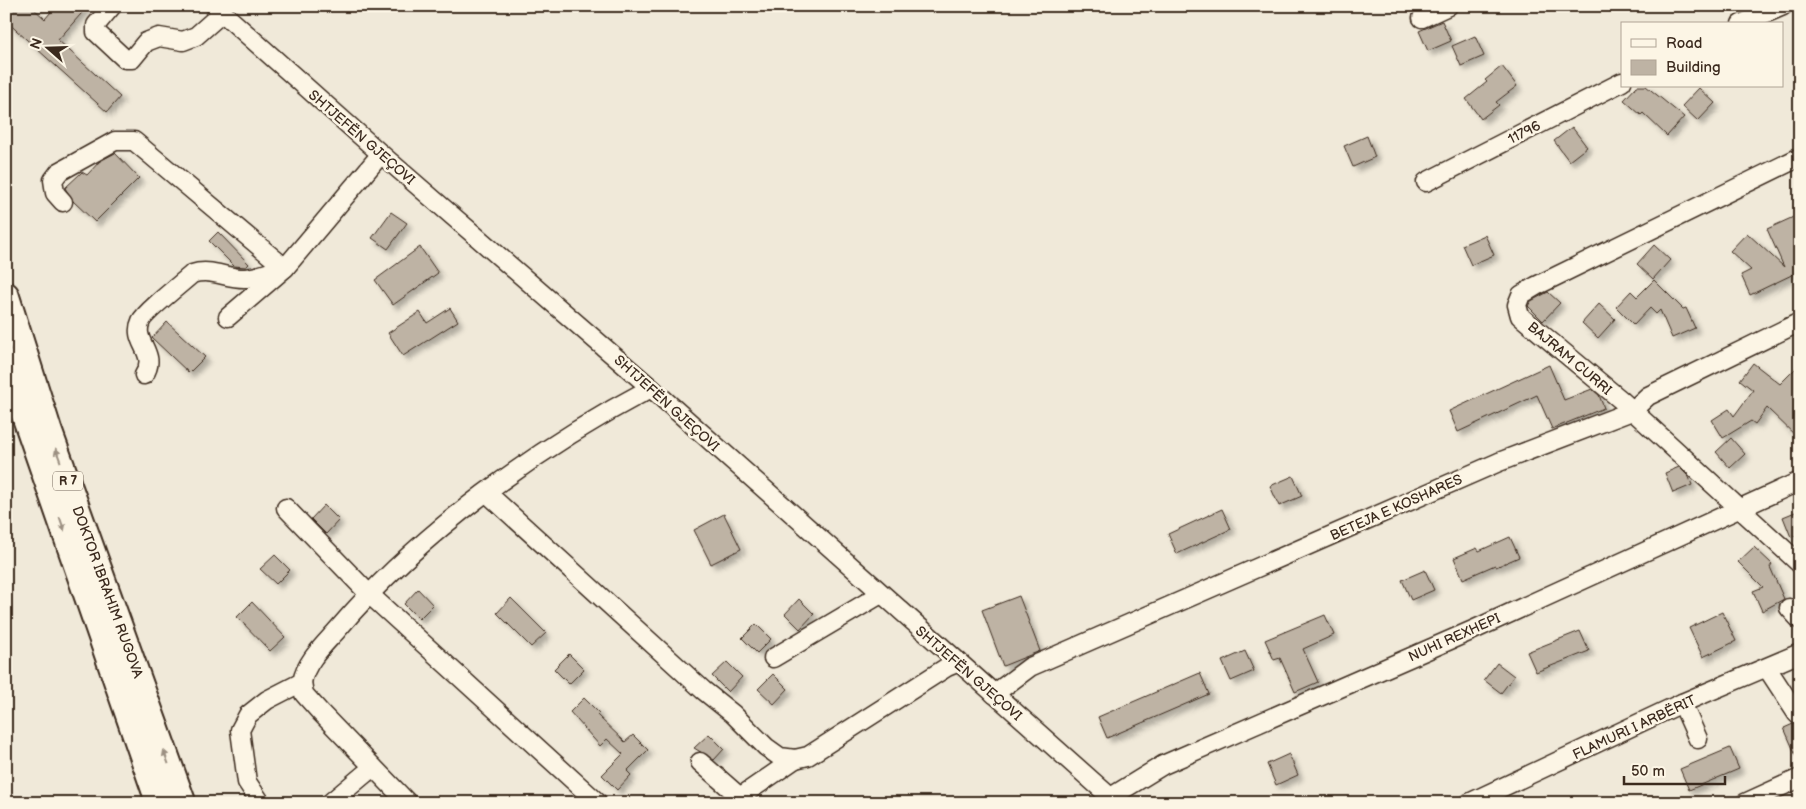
<svg xmlns="http://www.w3.org/2000/svg" width="1806" height="809" viewBox="0 0 1806 809" font-family="'Balsamiq Sans',sans-serif">
	<defs>
		<filter id="shadow"><feDropShadow dx="4.5" dy="4.5" stdDeviation="2.5" flood-color="#0004"/></filter>
	</defs>
	<rect width="100%" height="100%" fill="#f0e9d9"/>
	<filter id="ink" filterUnits="userSpaceOnUse"><feTurbulence type="fractalNoise" baseFrequency=".02" numOctaves="2"/><feDisplacementMap in="SourceGraphic" scale="10" xChannelSelector="R" yChannelSelector="G"/><feConvolveMatrix kernelMatrix="1 2 1 2 8 2 1 2 1" color-interpolation-filters="sRGB"/></filter>
	<g filter="url(#ink)">
		<!-- building -->
		<g fill="#beb3a4" stroke="#3b2a1e" filter="url(#shadow)">
			<polygon points="6,6 31,6 45,19 56,6 88,6 58,40 120,97 107,112 6,21"/>
			<polygon points="1442,21 1451,41 1428,51 1419,31"/>
			<polygon points="1475,36 1484,56 1461,66 1452,46"/>
			<polygon points="1502,66 1517,86 1496,102 1499,105 1481,119 1466,99 1487,82 1485,80"/>
			<polygon points="1637,86 1646,86 1684,117 1667,136 1643,113 1641,115 1624,100"/>
			<polygon points="1699,88 1715,103 1698,121 1682,106"/>
			<polygon points="1572,127 1587,147 1569,161 1554,141"/>
			<polygon points="1367,136 1375,157 1353,167 1344,146"/>
			<polygon points="115,153 139,178 95,222 73,201 65,188 82,172 87,175 100,161"/>
			<polygon points="391,212 407,223 388,249 372,238"/>
			<polygon points="1800,214 1800,271 1750,295 1741,275 1751,270 1730,251 1747,233 1784,267 1767,229"/>
			<polygon points="218,232 249,264 246,267 234,266 209,241"/>
			<polygon points="1485,235 1494,255 1471,265 1462,245"/>
			<polygon points="1654,245 1670,260 1653,279 1637,264"/>
			<polygon points="420,247 438,273 393,305 375,280"/>
			<polygon points="1654,280 1683,309 1686,308 1695,328 1672,338 1660,310 1656,314 1650,308 1634,325 1616,307 1631,291 1637,297"/>
			<polygon points="1548,292 1560,303 1543,321 1528,306 1531,301"/>
			<polygon points="1599,304 1615,319 1598,338 1582,323"/>
			<polygon points="450,308 458,321 403,356 388,333 420,312 427,323"/>
			<polygon points="167,322 205,357 189,373 152,338"/>
			<polygon points="1753,363 1780,384 1800,364 1800,399 1795,404 1800,409 1800,440 1767,408 1755,424 1751,421 1723,438 1712,420 1729,409 1734,416 1753,390 1740,380"/>
			<polygon points="1549,365 1564,400 1592,389 1599,395 1604,408 1552,429 1537,395 1458,432 1449,411"/>
			<polygon points="1731,438 1745,454 1730,468 1716,452"/>
			<polygon points="1679,467 1689,477 1692,485 1673,493 1665,473"/>
			<polygon points="1293,476 1302,496 1279,506 1270,486"/>
			<polygon points="324,505 339,520 326,534 311,519"/>
			<polygon points="1222,509 1231,529 1177,554 1168,534"/>
			<polygon points="1800,510 1800,534 1791,537 1783,517"/>
			<polygon points="724,514 741,549 711,564 694,530"/>
			<polygon points="1510,537 1519,557 1496,567 1495,565 1463,579 1454,558 1477,548 1479,551"/>
			<polygon points="1754,547 1772,564 1770,567 1784,599 1762,611 1753,591 1763,587 1738,562"/>
			<polygon points="275,555 290,570 276,584 260,569"/>
			<polygon points="1425,570 1434,590 1411,600 1402,580"/>
			<polygon points="418,589 433,605 419,619 404,604"/>
			<polygon points="1019,596 1040,651 1003,666 982,610"/>
			<polygon points="511,598 546,633 531,647 497,613"/>
			<polygon points="799,599 814,614 800,629 785,614"/>
			<polygon points="252,602 285,637 270,651 237,617"/>
			<polygon points="1722,612 1736,641 1703,657 1689,628"/>
			<polygon points="1325,615 1334,635 1303,649 1318,682 1295,692 1280,658 1274,660 1265,640"/>
			<polygon points="756,624 771,639 757,653 742,638"/>
			<polygon points="1580,631 1589,651 1536,672 1527,652"/>
			<polygon points="1245,651 1254,671 1231,681 1222,661"/>
			<polygon points="569,654 584,669 569,684 554,669"/>
			<polygon points="727,662 742,677 728,692 712,676"/>
			<polygon points="1497,663 1514,676 1501,693 1484,680"/>
			<polygon points="1200,673 1209,694 1107,738 1098,717"/>
			<polygon points="773,674 788,689 774,704 758,689"/>
			<polygon points="584,698 599,713 597,715 625,742 633,735 648,750 627,771 631,775 617,790 602,775 623,754 607,739 600,746 570,712"/>
			<polygon points="1793,724 1800,724 1800,765 1784,728"/>
			<polygon points="709,734 724,749 714,760 694,748"/>
			<polygon points="1730,748 1739,769 1689,790 1680,769"/>
			<polygon points="1289,754 1298,775 1276,785 1267,764"/>
		</g>
		<g fill="none" stroke-linecap="round" stroke-linejoin="round">
			<!-- minor casing -->
			<g stroke="#3b2a1e" stroke-width="21">
				<g id="minor">
					<polyline points="112,6 96,25 96,32 125,59 132,59 146,42 159,37 183,41 196,36 222,13"/>
					<polyline points="215,6 381,154 651,388 1117,803"/>
					<polyline points="1422,18 1448,6"/>
					<polyline points="1741,24 1783,6"/>
					<polyline points="1800,157 1536,286 1521,295 1517,305 1520,316 1621,400 1800,564"/>
					<polyline points="1426,182 1622,82"/>
					<polyline points="63,202 55,193 53,180 59,172 115,141 134,141 285,268"/>
					<polyline points="228,317 285,268 381,154"/>
					<path d="M144,375C159,353 131,342 141,321C145,312 182,283 192,274C211,268 225,278 244,278C255,278 269,272 280,269"/>
					<polyline points="487,493 703,690 733,714 766,747 780,757 795,759 808,756 947,667 959,662"/>
					<polyline points="286,508 368,593 598,803"/>
					<polyline points="1789,608 1800,620"/>
					<polyline points="773,658 881,594"/>
					<polyline points="1767,668 1797,714"/>
					<polyline points="302,682 304,694 321,713 408,803"/>
					<polyline points="994,694 1030,667 1499,462 1632,411 1648,396 1800,322"/>
					<polyline points="1682,703 1698,739"/>
					<polyline points="700,762 740,797"/>
					<polyline points="1111,797 1163,765 1473,630 1800,481"/>
					<path d="M261,803L247,782L240,730L248,715L267,700L302,682C306,661 324,645 338,629C421,531 538,448 651,388"/>
					<polyline points="330,803 373,767"/>
					<polyline points="747,803 740,797 795,759"/>
					<polyline points="1469,803 1682,703 1800,653"/>
					<polyline points="1745,803 1800,778"/>
				</g>
			</g>
			<!-- highway casing -->
			<g stroke="#3b2a1e" stroke-width="29">
				<g id="highway">
					<polyline points="6,295 49,431 183,803"/>
					<polyline points="6,362 159,803"/>
				</g>
			</g>
			<!-- minor -->
			<use href="#minor" stroke="#fcf5e5" stroke-width="18"/>
			<!-- highway -->
			<use href="#highway" stroke="#fcf5e5" stroke-width="25"/>
		</g>
		<!-- one-way arrows -->
		<defs><path id="oneway-solid" d="M-6-.8H1V-3.2L6.5 0L1 3.2V.8H-6Z" transform="scale(1.25)"/></defs>
		<g fill="#9c9082">
			<use href="#oneway-solid" transform="translate(58 455) rotate(-110)"/>
			<use href="#oneway-solid" transform="translate(62 524) rotate(71)"/>
			<use href="#oneway-solid" transform="translate(166 757) rotate(-110)"/>
		</g>
	</g>
	<g text-anchor="middle" stroke-width="5" stroke-linejoin="round" paint-order="stroke">
		<!-- shield labels -->
		<rect fill="#fcf5e5" stroke="#75675a" stroke-width="1" x="53" y="471.5" width="30" height="19" rx="4"/>
		<g font-size="12" font-weight="bold" fill="#3b2a1e">
			<text x="68" y="485">R 7</text>
		</g>
		<!-- street labels -->
		<g font-size="14" fill="#3b2a1e" stroke="#fcf5e5">
			<text transform="translate(1524 132) rotate(-27)" y="5">11796</text>
			<text transform="translate(362 137) rotate(41)" y="5">SHTJEFËN GJEÇOVI</text>
			<text transform="translate(1570 358) rotate(40)" y="5">BAJRAM CURRI</text>
			<text transform="translate(667 403) rotate(42)" y="5">SHTJEFËN GJEÇOVI</text>
			<text transform="translate(1396 507) rotate(-24)" y="5">BETEJA E KOSHARES</text>
			<text transform="translate(108 592) rotate(70)" y="5">DOKTOR IBRAHIM RUGOVA</text>
			<text transform="translate(1454 637) rotate(-24)" y="5">NUHI REXHEPI</text>
			<text transform="translate(969 673) rotate(41)" y="5">SHTJEFËN GJEÇOVI</text>
			<text transform="translate(1634 727) rotate(-25)" y="5">FLAMURI I ARBËRIT</text>
		</g>
	</g>
	<!-- margin -->
	<rect width="1806" height="809" fill="none" stroke="#fcf5e5" stroke-width="25"/>
	<rect x="12" y="12" width="1781" height="784" fill="none" stroke="#3b2a1e" stroke-width="2" filter="url(#ink)"/>
	<!-- legend -->
	<rect x="1621" y="22" width="162" height="65" fill="#fcf5e5" stroke="#afa495"/>
	<rect x="1631" y="39" width="25" height="8" fill="#fcf5e5" stroke="#afa495"/>
	<text x="1666" y="48" font-size="15" fill="#3b2a1e">Road</text>
	<rect x="1631" y="60" width="25" height="15" fill="#beb3a4" stroke="#afa495"/>
	<text x="1666" y="72" font-size="15" fill="#3b2a1e">Building</text>
	<!-- north arrow -->
	<g transform="translate(48 48) rotate(290)" stroke="#fcf5e5" stroke-width="4" paint-order="stroke">
	<path d="M0-4L9 19L0 12L-9 19Z" fill="#3b2a1e"/>
	<text y="-8" font-size="14" font-weight="bold" text-anchor="middle" fill="#3b2a1e">N</text>
	</g>
	<!-- scale -->
	<path d="M1624 776v8h101v-8" fill="none" stroke="#3b2a1e" stroke-width="2.5"/>
	<text x="1631" y="776" font-size="15" fill="#3b2a1e" stroke="#fcf5e5" stroke-width="4" paint-order="stroke">50 m</text>
</svg>
